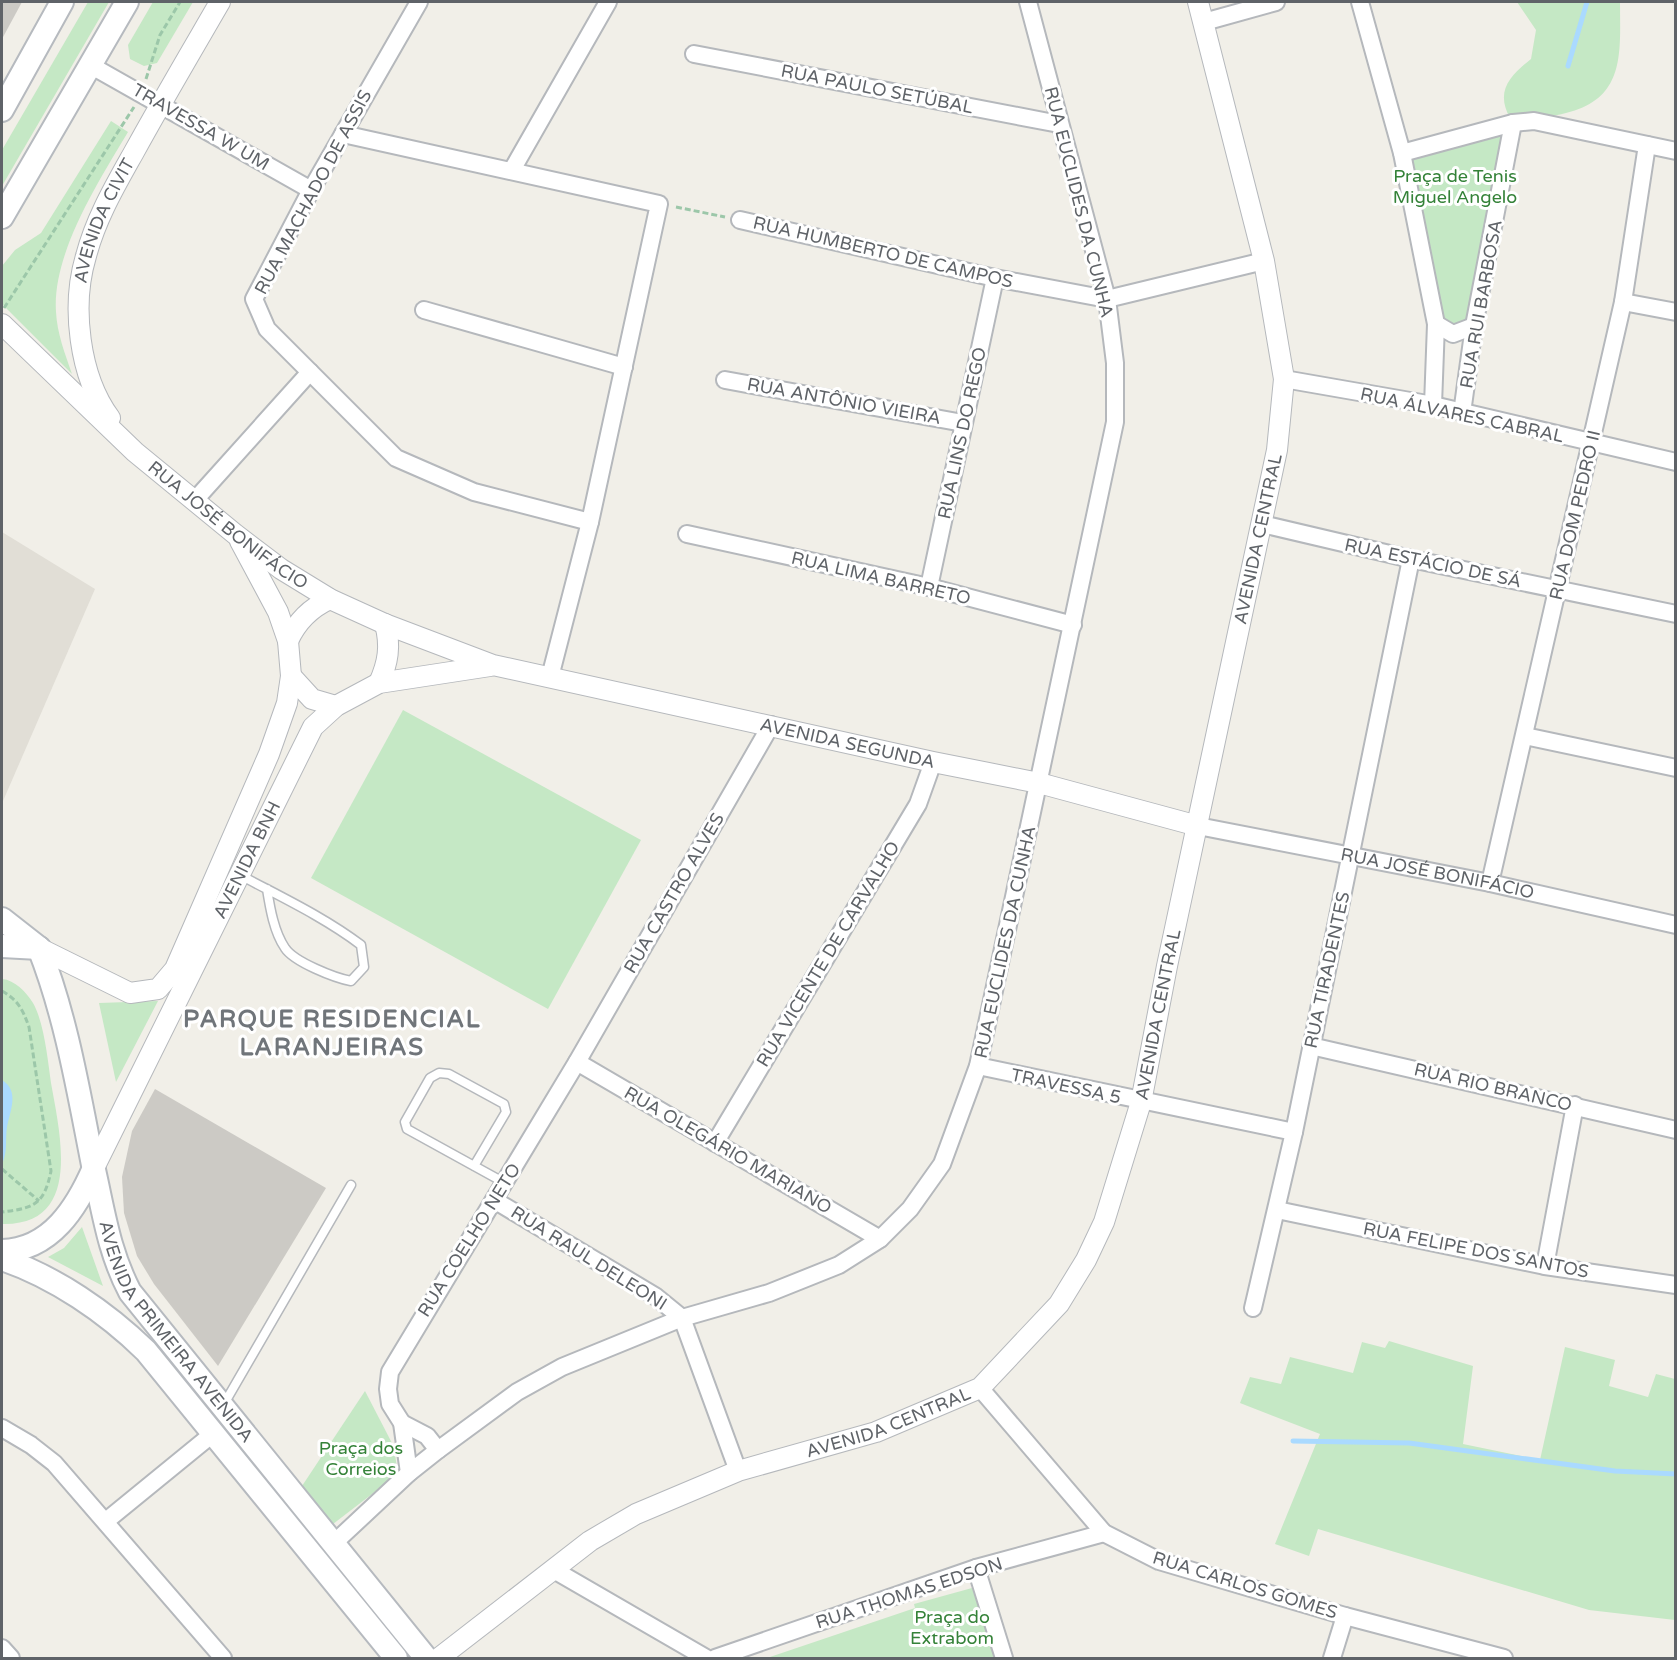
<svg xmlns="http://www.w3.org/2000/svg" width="1677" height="1660" viewBox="0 0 1677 1660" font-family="'Varela Round',sans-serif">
	<rect width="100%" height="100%" fill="#f1efe8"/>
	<!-- education -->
	<polygon fill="#e1ded6" points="2,532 95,589 3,801 2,800"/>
	<!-- green -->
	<g fill="#c5e8c5">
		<polygon points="88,2 109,2 2,186 2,150"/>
		<polygon points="153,2 193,2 157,63 144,66 130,59 128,45"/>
		<path d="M1517,2H1620C1620,52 1626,99 1566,113C1549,118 1528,117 1510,118C1495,91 1510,76 1531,59L1536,30Z"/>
		<path d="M111,121L128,132C99,181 52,253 56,312C57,333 65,354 72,374L2,304V266L15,250L41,233Z"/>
		<polygon points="1503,135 1470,321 1456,326 1441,320 1409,156"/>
		<polygon points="403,710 641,840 548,1009 311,878"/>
		<path d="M2,979C15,980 26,992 33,1003C44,1022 48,1061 51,1083C60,1134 83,1226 2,1224Z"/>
		<polygon points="158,1001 116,1082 99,1003"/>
		<polygon points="82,1227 103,1286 48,1257 64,1248"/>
		<polygon points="1389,1341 1473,1366 1463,1444 1540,1460 1565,1347 1615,1360 1609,1386 1648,1397 1656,1374 1675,1379 1675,1620 1589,1610 1318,1529 1309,1556 1275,1544 1320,1434 1240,1403 1250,1377 1281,1384 1290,1357 1353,1373 1362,1342 1385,1348"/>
		<polygon points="365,1391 394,1447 397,1468 389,1481 333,1524 302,1486"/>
		<polygon points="972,1588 996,1658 767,1658 915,1608 914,1604"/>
	</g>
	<!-- water -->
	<path fill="#aadaff" d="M2,1080C20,1091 10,1111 7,1127C5,1141 8,1151 2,1164Z"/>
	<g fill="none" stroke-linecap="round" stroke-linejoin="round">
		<!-- stream -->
		<g stroke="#aadaff" stroke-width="5">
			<polyline points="1568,66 1587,2"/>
			<polyline points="1293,1441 1409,1443 1615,1471 1676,1474"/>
		</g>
	</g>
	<!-- building -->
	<g fill="#cccac5">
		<polygon points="2,2 22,2 2,39"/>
		<polygon points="155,1089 326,1188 218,1366 154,1284 137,1256 124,1213 122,1177 132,1131"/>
	</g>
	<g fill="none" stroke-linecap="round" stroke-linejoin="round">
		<!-- service casing -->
		<g stroke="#b5b8bc" stroke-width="11">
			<g id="service">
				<path d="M240,875C281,897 324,917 361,945L364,967L351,981C335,978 294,962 285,948C274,932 270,908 267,889"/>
				<polyline points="474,1166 506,1112 504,1104 449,1074 439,1073 430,1078 405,1122 407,1129 505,1183"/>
				<polyline points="224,1404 351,1185"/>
			</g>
		</g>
		<!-- minor casing -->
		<g stroke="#b5b8bc" stroke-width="20">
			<g id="minor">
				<polyline points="419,2 311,190 254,299 267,329 396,458 474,492 590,522"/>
				<polyline points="1360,2 1402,153 1436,324 1433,405"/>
				<polyline points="1204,22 1276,2"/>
				<polyline points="694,54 1059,124"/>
				<polyline points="90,65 311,190"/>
				<polyline points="343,134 659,204 590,522 550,677"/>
				<polyline points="1402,153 1513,123 1534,121 1676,151"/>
				<polyline points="512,170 608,2"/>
				<polyline points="740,220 995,278 1107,299 1264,261"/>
				<polyline points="1623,302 1676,312"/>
				<polyline points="424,310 624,367"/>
				<polyline points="1436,324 1453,334 1474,326"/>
				<polyline points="1284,379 1433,405 1676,462"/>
				<polyline points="725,380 963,423"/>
				<polyline points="1462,413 1474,326 1513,123"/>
				<polyline points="195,500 310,372"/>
				<polyline points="1262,524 1411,559 1676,614"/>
				<polyline points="687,534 929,587 1073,625"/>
				<polyline points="929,587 995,278"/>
				<polyline points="1525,736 1676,768"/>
				<path id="s1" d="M1198,826L1490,883L1676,925"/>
				<polyline points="1490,883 1623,302 1647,145"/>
				<polyline points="1311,1046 1676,1130"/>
				<polyline points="577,1062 880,1239"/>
				<polyline points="978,1066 1294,1132"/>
				<polyline points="715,1143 918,804 933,762"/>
				<polyline points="494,1200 655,1296 682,1318"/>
				<polyline points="1277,1210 1545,1266 1676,1285"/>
				<polyline points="1545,1266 1575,1105"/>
				<polyline points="1253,1308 1294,1132 1411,559"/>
				<polyline points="682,1318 738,1471"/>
				<polyline points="980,1388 1104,1533 1159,1561 1345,1616 1504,1658"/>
				<polyline points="402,1423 427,1436 438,1450"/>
				<polyline points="2,1428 31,1445 54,1463 223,1658"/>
				<polyline points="409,1473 402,1423 390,1404 388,1389 390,1372 577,1062 771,725"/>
				<polyline points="106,1521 215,1432"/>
				<polyline points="333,1544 409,1473 438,1450 517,1392 562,1367 682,1318 769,1293 839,1265 880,1239 910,1209 942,1164 978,1066 1115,422 1115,363 1107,299 1028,2"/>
				<polyline points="976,1568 1004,1658"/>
				<polyline points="554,1570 706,1658"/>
				<polyline points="2,1648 11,1658"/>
				<polyline points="715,1658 976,1568 1104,1533"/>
				<polyline points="1332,1658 1345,1616"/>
			</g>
		</g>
		<!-- tertiary casing -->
		<g stroke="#b5b8bc" stroke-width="22">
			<g id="tertiary">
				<path id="s2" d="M2,324L135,452L235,534L281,569L330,599L385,624L493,665L933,762L1039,783L1198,826"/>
				<path id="s3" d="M110,418C79,376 71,306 86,256C96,218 115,186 134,152C162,101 191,52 220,2"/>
				<path d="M288,641C297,621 310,608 330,599"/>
				<polyline points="291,676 312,699 336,706"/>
				<path d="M379,683C388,663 391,646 385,624"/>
				<polyline points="39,948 130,993 158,989 175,969 269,754 287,703 291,676 288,641 278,612 240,541"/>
				<path id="s4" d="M94,1168L313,727L336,706L379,683L490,666"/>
				<path id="s5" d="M439,1658L590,1541L636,1514L738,1471L876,1432L980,1388L1059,1304L1086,1260L1104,1222L1141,1102L1167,966L1277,450L1284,379L1264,261L1198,2"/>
			</g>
		</g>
		<!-- secondary casing -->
		<g stroke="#b6babf" stroke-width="26">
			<g id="secondary">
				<polyline points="2,110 62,2"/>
				<polyline points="2,217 127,2"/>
				<polyline points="2,919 39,948"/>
				<polyline points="2,946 39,948"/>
				<path id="s6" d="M39,948C67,1019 79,1095 94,1170C104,1214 109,1252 130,1292L426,1658"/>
				<path d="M2,1251C51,1250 77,1207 94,1168"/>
				<path d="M2,1259C55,1277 106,1312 146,1351L396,1658"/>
			</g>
		</g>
		<!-- path -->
		<g stroke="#9cc7a9" stroke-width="3" stroke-dasharray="6 3" stroke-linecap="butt">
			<polyline points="146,79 160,35 180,2"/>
			<polyline points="676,207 725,217"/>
			<polyline points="4,308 134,107"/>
			<path d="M2,991C18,1000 23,1010 29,1027L51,1171C44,1205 34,1208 2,1212"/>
			<polyline points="2,1169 39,1201"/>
		</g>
		<!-- service -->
		<use href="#service" stroke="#fff" stroke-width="8"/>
		<!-- minor -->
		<use href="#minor" stroke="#fff" stroke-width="16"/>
		<!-- tertiary -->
		<use href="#tertiary" stroke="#fff" stroke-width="20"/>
		<!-- secondary -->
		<use href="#secondary" stroke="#fff" stroke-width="22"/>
	</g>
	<g text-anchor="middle" stroke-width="6" stroke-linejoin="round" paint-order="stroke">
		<!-- street labels -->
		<g font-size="18" fill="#5f6368" stroke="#fff">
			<text transform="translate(877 89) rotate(11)" y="6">RUA PAULO SETÚBAL</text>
			<text transform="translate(201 127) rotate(30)" y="6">TRAVESSA W UM</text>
			<text transform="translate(313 192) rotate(-62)" y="6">RUA MACHADO DE ASSIS</text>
			<text transform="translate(1079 202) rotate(76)" y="6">RUA EUCLIDES DA CUNHA</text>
			<text dy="6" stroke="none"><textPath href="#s3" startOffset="208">AVENIDA CIVIT</textPath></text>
			<text transform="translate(883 252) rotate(13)" y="6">RUA HUMBERTO DE CAMPOS</text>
			<text transform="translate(1481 304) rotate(-80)" y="6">RUA RUI BARBOSA</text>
			<text transform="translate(844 401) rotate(10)" y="6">RUA ANTÔNIO VIEIRA</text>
			<text transform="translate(1462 415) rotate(12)" y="6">RUA ÁLVARES CABRAL</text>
			<text transform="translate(962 433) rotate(-78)" y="6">RUA LINS DO REGO</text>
			<text transform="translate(1575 515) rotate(-77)" y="6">RUA DOM PEDRO II</text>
			<text dy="6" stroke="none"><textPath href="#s2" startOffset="303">RUA JOSÉ BONIFÁCIO</textPath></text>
			<text dy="6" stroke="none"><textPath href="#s5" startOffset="1521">AVENIDA CENTRAL</textPath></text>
			<text transform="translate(1433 563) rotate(12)" y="6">RUA ESTÁCIO DE SÁ</text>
			<text transform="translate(881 578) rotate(13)" y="6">RUA LIMA BARRETO</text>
			<text dy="6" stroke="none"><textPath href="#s2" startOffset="968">AVENIDA SEGUNDA</textPath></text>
			<text dy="6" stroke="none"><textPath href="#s4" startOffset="344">AVENIDA BNH</textPath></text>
			<text dy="6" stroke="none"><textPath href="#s1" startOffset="244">RUA JOSÉ BONIFÁCIO</textPath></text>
			<text transform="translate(674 893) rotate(-60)" y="6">RUA CASTRO ALVES</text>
			<text transform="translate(1005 942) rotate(-78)" y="6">RUA EUCLIDES DA CUNHA</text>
			<text transform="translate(828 954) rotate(-59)" y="6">RUA VICENTE DE CARVALHO</text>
			<text transform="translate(1327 970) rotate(-78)" y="6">RUA TIRADENTES</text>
			<text dy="6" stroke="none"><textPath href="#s5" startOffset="1035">AVENIDA CENTRAL</textPath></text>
			<text transform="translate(1066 1086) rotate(12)" y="6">TRAVESSA 5</text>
			<text transform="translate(1493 1087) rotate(13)" y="6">RUA RIO BRANCO</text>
			<text transform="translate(728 1150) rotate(30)" y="6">RUA OLEGÁRIO MARIANO</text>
			<text transform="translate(469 1240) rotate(-58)" y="6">RUA COELHO NETO</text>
			<text transform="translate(1476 1250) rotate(11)" y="6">RUA FELIPE DOS SANTOS</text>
			<text transform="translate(589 1258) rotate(32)" y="6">RUA RAUL DELEONI</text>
			<text dy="6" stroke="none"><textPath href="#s6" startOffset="414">AVENIDA PRIMEIRA AVENIDA</textPath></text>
			<text dy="6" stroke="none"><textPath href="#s5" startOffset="513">AVENIDA CENTRAL</textPath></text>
			<text transform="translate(1245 1585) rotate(17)" y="6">RUA CARLOS GOMES</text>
			<text transform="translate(909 1593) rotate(-18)" y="6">RUA THOMAS EDSON</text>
		</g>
		<!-- park labels -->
		<g font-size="18" fill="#348238" stroke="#fff">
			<text x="1455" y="182">Praça de Tenis<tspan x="1455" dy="21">Miguel Angelo</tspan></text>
			<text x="361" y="1454">Praça dos<tspan x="361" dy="21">Correios</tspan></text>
			<text x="952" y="1623">Praça do<tspan x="952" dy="21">Extrabom</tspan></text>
		</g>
		<!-- district labels -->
		<g font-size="24" font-weight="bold" letter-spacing="1.5" fill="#70757a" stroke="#fff">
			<text x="332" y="1027">PARQUE RESIDENCIAL<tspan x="332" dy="28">LARANJEIRAS</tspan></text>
		</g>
	</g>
	<!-- border -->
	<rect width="1677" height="1660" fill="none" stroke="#5f6368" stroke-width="6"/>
</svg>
